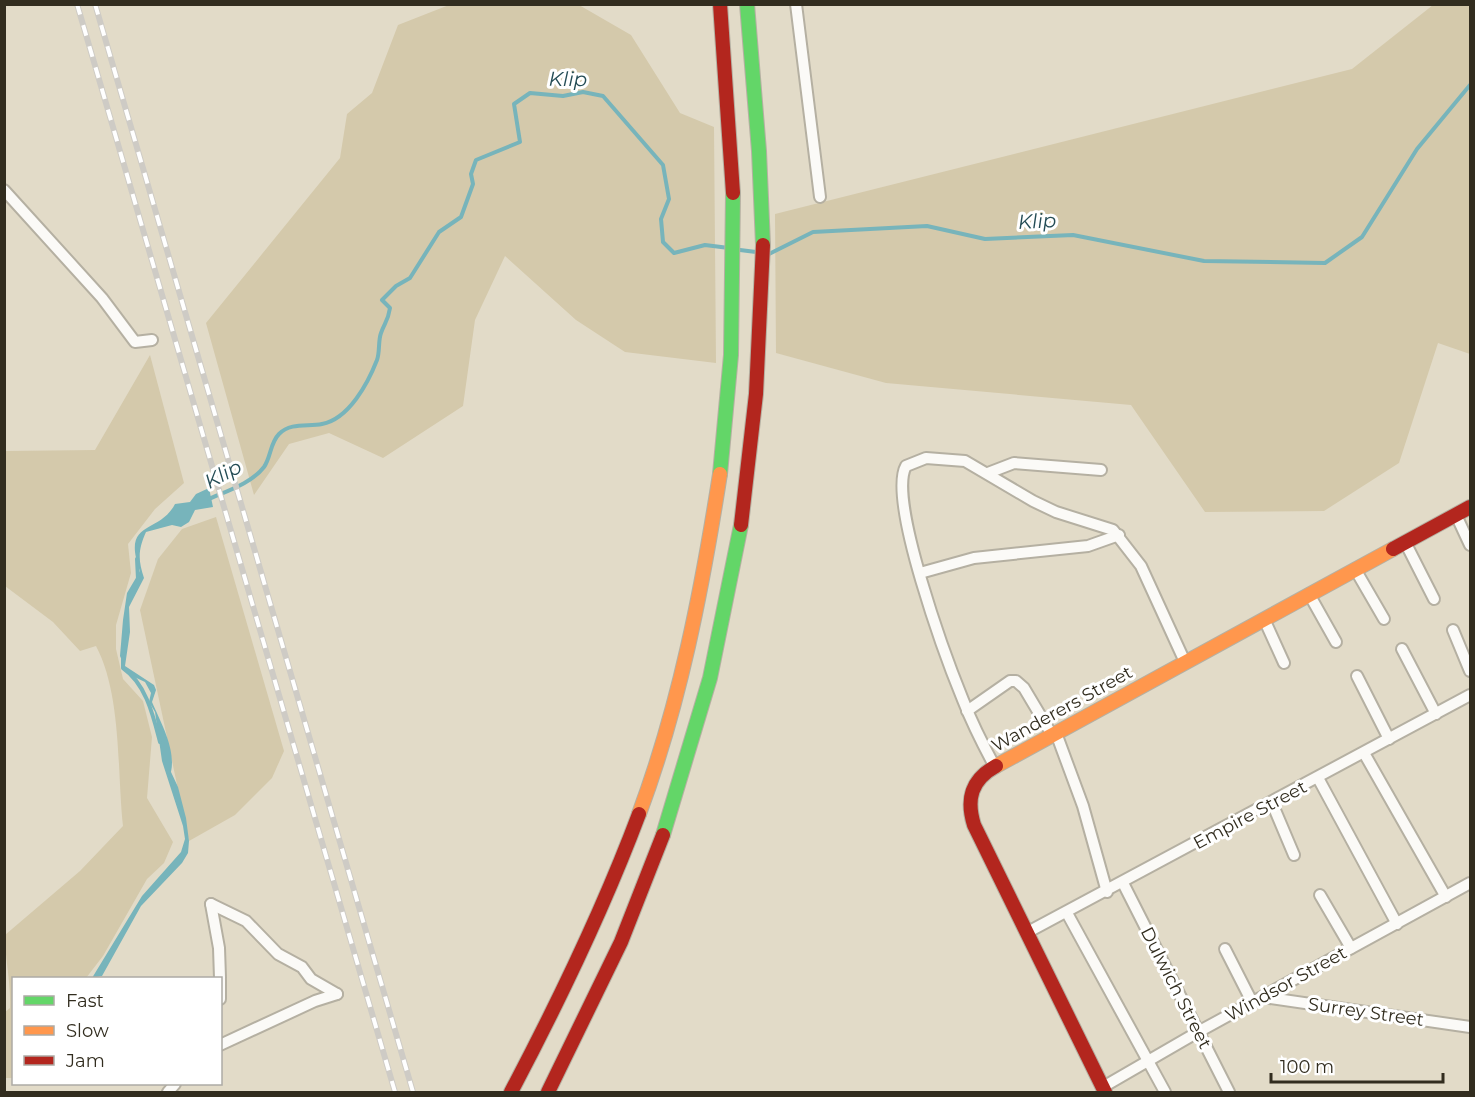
<svg xmlns="http://www.w3.org/2000/svg" width="1475" height="1097" viewBox="0 0 1475 1097" font-family="Montserrat,sans-serif">
	<rect width="100%" height="100%" fill="#e2dbc8"/>
	<!-- green -->
	<g fill="#d4c9ab">
		<polygon points="449,5 579,5 631,35 680,113 714,127 716,363 625,352 576,320 505,256 475,320 463,406 383,458 329,433 289,444 254,495 206,323 340,158 347,114 372,93 398,25"/>
		<polygon points="1433,5 1470,5 1470,354 1438,343 1399,463 1324,511 1205,512 1131,405 886,383 776,353 775,214 1352,69"/>
		<path d="M150,355L184,483L155,509L128,544L131,573L116,625V649L123,679L143,701L152,737L147,798L173,842L164,863L147,879L103,956L86,978H14V1078H5L4,1013L10,1008C11,982 5,960 5,935L80,871L123,826C117,772 122,695 96,646L80,651L53,622L5,586V451L95,450Z"/>
		<polygon points="216,517 284,751 272,778 235,815 189,841 140,610 158,559 182,529"/>
	</g>
	<!-- water -->
	<path fill="#77b4bb" d="M209,488L213,507L195,510L189,522L181,527L172,525L146,532C138,550 138,560 144,578L129,607L130,632L125,666L154,685L156,690L152,702C161,723 176,749 171,772L178,787L186,818L189,841L188,853L182,863L141,906L102,976L92,978L142,896L181,852L185,839L183,826L162,761L155,712L149,702L151,693L145,682L128,674L120,656L123,620L127,593L140,571C121,519 159,535 175,504L190,502L196,494Z"/>
	<g fill="none" stroke-linecap="round" stroke-linejoin="round">
		<!-- stream -->
		<g stroke="#77b4bb" stroke-width="4">
			<polyline points="740,250 756,252"/>
			<polyline points="769,254 813,232 927,226 985,239 1073,235 1204,261 1325,263 1362,237 1417,149 1470,85"/>
			<path d="M209,499C227,491 252,483 264,467C271,457 270,443 279,434C291,422 308,427 322,424C349,419 368,383 377,360C380,352 378,341 381,333C385,322 388,321 390,308L382,300L396,286L410,278L439,232L461,217L473,184L471,174L476,160L520,142L514,104L530,93L563,96L583,92L603,96L663,165L669,199L661,219L663,242L674,253L705,245L729,248"/>
			<polyline points="137,559 138,579"/>
			<path d="M123,659V668C146,684 153,715 160,742"/>
		</g>
		<!-- street casing -->
		<g stroke="#b5b0a2" stroke-width="14">
			<g id="street">
				<polyline points="796,4 820,197"/>
				<polyline points="4,190 102,298 135,342 152,340"/>
				<polyline points="988,473 1014,463 1101,470"/>
				<polyline points="1456,515 1470,545"/>
				<polyline points="1405,542 1434,599"/>
				<polyline points="1355,569 1384,619"/>
				<polyline points="920,573 974,558 1088,546 1119,535"/>
				<polyline points="1309,594 1336,642"/>
				<polyline points="1264,619 1284,663"/>
				<polyline points="1453,630 1470,671"/>
				<polyline points="1402,649 1436,714"/>
				<polyline points="1357,676 1389,739"/>
				<polyline points="967,711 1010,681 1016,681 1024,688 1052,735"/>
				<polyline points="1056,733 1083,806 1107,892"/>
				<polyline points="1364,753 1446,897"/>
				<path d="M995,767C983,745 972,723 963,700C947,661 887,499 906,466L926,458L965,461L1033,501L1056,512L1113,530L1141,566L1185,662"/>
				<polyline points="1318,778 1397,924"/>
				<polyline points="1272,803 1294,855"/>
				<polyline points="1123,883 1229,1092"/>
				<polyline points="1320,895 1351,948"/>
				<polyline points="211,904 246,921 278,954 302,967 311,979 337,994"/>
				<polyline points="211,904 219,948 220,978"/>
				<polyline points="1067,913 1165,1092"/>
				<polyline points="1028,932 1470,695"/>
				<polyline points="1225,949 1252,1002"/>
				<polyline points="220,980 220,999"/>
				<polyline points="1263,997 1470,1027"/>
				<polyline points="220,1045 315,1001 337,994"/>
				<polyline points="1103,1087 1198,1032 1470,883"/>
				<polyline points="168,1092 175,1084"/>
			</g>
		</g>
		<!-- fast casing -->
		<g stroke="#b5b0a2" stroke-width="16">
			<g id="fast">
				<polyline points="747,4 759,151 763,245"/>
				<polyline points="720,474 731,355 733,193"/>
				<polyline points="663,835 710,678 741,525"/>
			</g>
		</g>
		<!-- slow casing -->
		<g stroke="#b5b0a2" stroke-width="16">
			<g id="slow">
				<polyline points="996,766 1393,549"/>
				<path d="M639,814C680,704 702,589 720,474"/>
			</g>
		</g>
		<!-- jam casing -->
		<g stroke="#b5b0a2" stroke-width="16">
			<g id="jam">
				<polyline points="720,4 733,193"/>
				<polyline points="741,525 756,394 763,245"/>
				<polyline points="1393,549 1470,507"/>
				<path d="M996,766C971,780 966,799 974,825L1105,1092"/>
				<path d="M511,1092C559,1001 603,910 639,814"/>
				<polyline points="548,1092 621,942 663,835"/>
			</g>
		</g>
		<!-- street -->
		<use href="#street" stroke="#fbfaf7" stroke-width="10"/>
		<!-- fast -->
		<use href="#fast" stroke="#63d668" stroke-width="14"/>
		<!-- slow -->
		<use href="#slow" stroke="#ff974d" stroke-width="14"/>
		<!-- jam -->
		<use href="#jam" stroke="#b3261e" stroke-width="14"/>
		<!-- rail casing -->
		<g stroke="#cecbc5" stroke-width="6">
			<g id="rail">
				<polyline points="77,4 395,1092"/>
				<polyline points="95,4 413,1092"/>
			</g>
		</g>
		<!-- rail -->
		<use href="#rail" stroke="#fff" stroke-width="4" stroke-dasharray="11" stroke-linecap="butt"/>
	</g>
	<g text-anchor="middle" stroke-width="6" stroke-linejoin="round" paint-order="stroke">
		<!-- street labels -->
		<g font-size="18" fill="#322d1f" stroke="#fff">
			<text transform="translate(1062 709) rotate(-29)" y="6">Wanderers Street</text>
			<text transform="translate(1250 815) rotate(-28)" y="6">Empire Street</text>
			<text transform="translate(1286 984) rotate(-29)" y="6">Windsor Street</text>
			<text transform="translate(1176 988) rotate(63)" y="6">Dulwich Street</text>
			<text transform="translate(1366 1012) rotate(8)" y="6">Surrey Street</text>
		</g>
		<!-- water labels -->
		<g font-size="20" font-style="italic" fill="#244c55" stroke="#fff">
			<text transform="translate(568 79) rotate(1)" y="7">Klip</text>
			<text transform="translate(1037 221) rotate(-3)" y="7">Klip</text>
			<text transform="translate(223 474) rotate(-28)" y="7">Klip</text>
		</g>
	</g>
	<!-- border -->
	<rect width="1475" height="1097" fill="none" stroke="#322d1f" stroke-width="12"/>
	<!-- legend -->
	<rect x="12" y="977" width="210" height="108" fill="#ffffff" stroke="#adaba5" stroke-width="1.5"/>
	<rect x="24" y="996" width="30" height="9" fill="#63d668" stroke="#adaba5" stroke-width="1.5"/>
	<text x="66" y="1007" font-size="18" fill="#322d1f">Fast</text>
	<rect x="24" y="1026" width="30" height="9" fill="#ff974d" stroke="#adaba5" stroke-width="1.5"/>
	<text x="66" y="1037" font-size="18" fill="#322d1f">Slow</text>
	<rect x="24" y="1056" width="30" height="9" fill="#b3261e" stroke="#adaba5" stroke-width="1.5"/>
	<text x="66" y="1067" font-size="18" fill="#322d1f">Jam</text>
	<!-- scale -->
	<path d="M1271 1073v9h172v-9" fill="none" stroke="#322d1f" stroke-width="3"/>
	<text x="1280" y="1073" font-size="18" fill="#322d1f" stroke="#ffffff" stroke-width="4.5" paint-order="stroke">100 m</text>
</svg>
